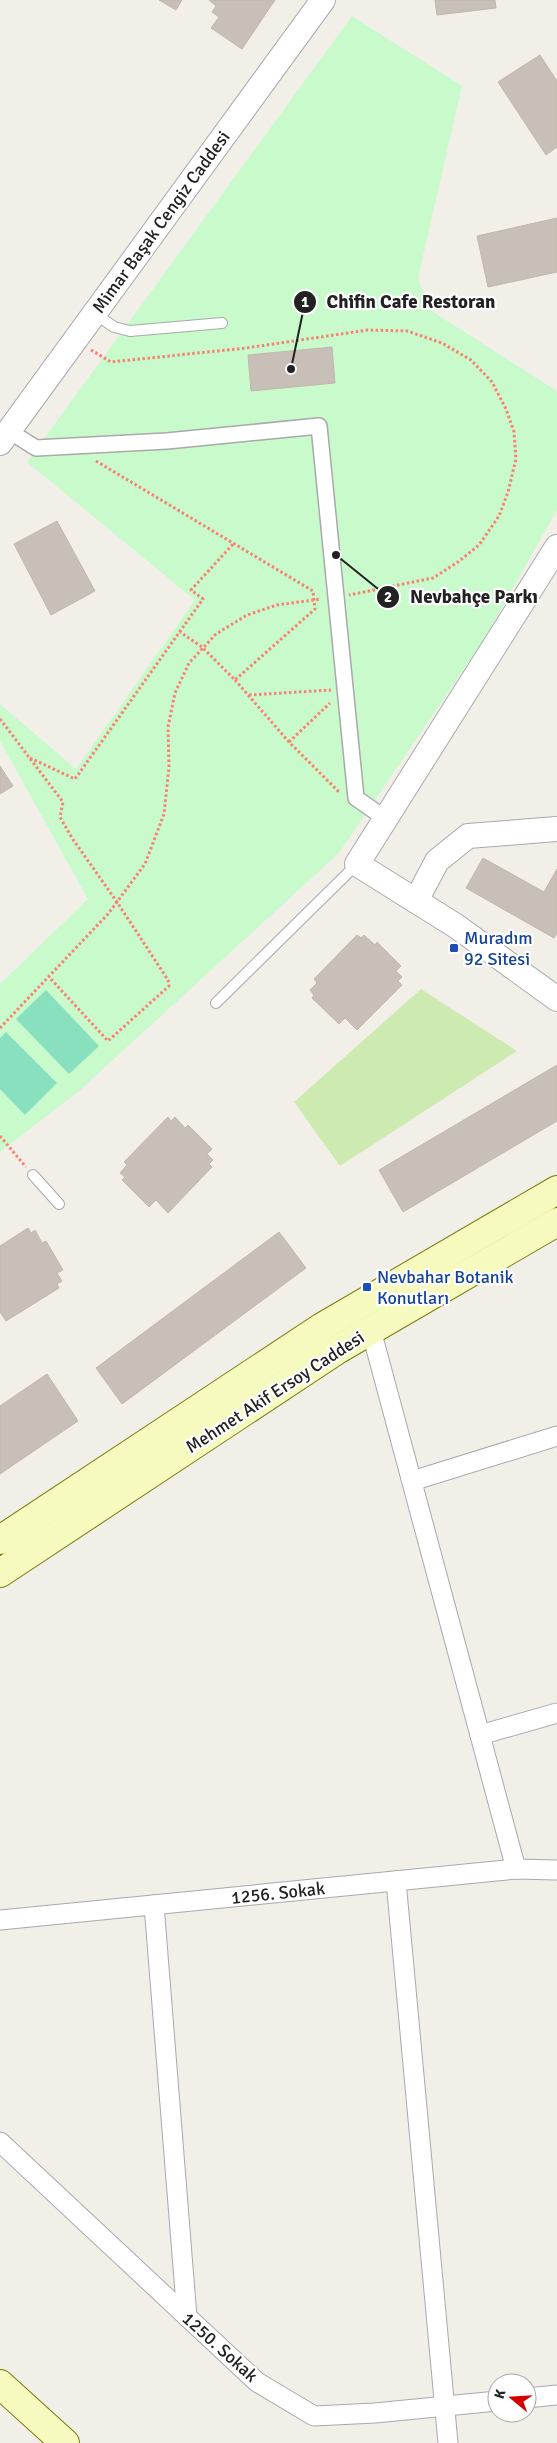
<svg xmlns="http://www.w3.org/2000/svg" width="557" height="2443" viewBox="0 0 557 2443" font-family="Signika,sans-serif">
	<rect width="100%" height="100%" fill="#f2efe9"/>
	<!-- grass -->
	<polygon fill="#cdebb0" points="421,989 517,1051 340,1166 294,1102"/>
	<!-- park -->
	<polygon fill="#c8facc" points="352,16 462,86 418,278 430,310 557,391 557,510 483,641 339,853 79,1091 0,1152 0,984 88,899 0,741 0,704 76,769 195,600 27,462"/>
	<!-- pitch -->
	<g fill="#88e0be">
		<polygon points="46,990 99,1046 69,1074 16,1019"/>
		<polygon points="6,1032 57,1083 25,1115 0,1089 0,1038"/>
	</g>
	<!-- building -->
	<g fill="#c7bfb8" stroke="#c4b6ab">
		<polygon points="159,0 182,0 176,10"/>
		<polygon points="209,0 275,0 242,49 211,28 219,17 212,12 216,6"/>
		<polygon points="435,0 495,0 496,8 437,15"/>
		<polygon points="540,55 557,81 557,147 546,155 498,82"/>
		<polygon points="557,218 557,272 488,287 477,236"/>
		<polygon points="332,347 335,383 251,391 248,355"/>
		<polygon points="57,521 95,591 51,615 14,544"/>
		<polygon points="0,766 13,786 0,794"/>
		<polygon points="483,858 544,892 557,869 557,933 554,938 466,888"/>
		<polygon points="357,935 361,938 364,935 375,945 377,942 401,966 396,971 402,977 398,981 402,985 357,1030 345,1018 339,1024 312,998 314,995 310,990 317,983 314,979"/>
		<polygon points="557,1065 557,1121 403,1212 379,1170"/>
		<polygon points="168,1117 171,1121 175,1117 185,1128 188,1125 212,1149 207,1154 213,1160 209,1164 212,1167 168,1213 156,1200 149,1207 122,1180 125,1177 120,1173 127,1165 124,1162"/>
		<polygon points="28,1228 31,1233 35,1230 42,1243 46,1241 63,1270 57,1273 62,1281 57,1284 59,1288 6,1321 0,1312 0,1246"/>
		<polygon points="279,1232 306,1268 122,1404 96,1368"/>
		<polygon points="47,1374 78,1421 0,1474 0,1406"/>
	</g>
	<g fill="none" stroke-linecap="round" stroke-linejoin="round">
		<!-- service casing -->
		<g stroke="#a9a9a9" stroke-width="12">
			<g id="service">
				<polyline points="95,314 114,327 130,331 222,323"/>
				<polyline points="216,1003 357,864"/>
				<polyline points="33,1175 59,1204"/>
			</g>
		</g>
		<!-- pedestrian casing -->
		<g stroke="#a9a9a9" stroke-width="18">
			<polyline id="pedestrian" points="9,431 36,448 167,441 319,426 356,798 386,819"/>
		</g>
		<!-- minor casing -->
		<g stroke="#a9a9a9" stroke-width="21">
			<g id="minor">
				<polyline points="371,1330 516,1869"/>
				<polyline points="412,1481 557,1436"/>
				<polyline points="480,1735 557,1713"/>
				<polyline points="396,1881 448,2443"/>
				<polyline points="154,1905 187,2317"/>
				<polyline points="0,1920 516,1869 557,1870"/>
				<polyline points="0,2142 257,2382 314,2416 375,2413 497,2401"/>
				<polyline points="527,2398 557,2395"/>
			</g>
		</g>
		<!-- tertiary casing -->
		<g stroke="#a9a9a9" stroke-width="26">
			<g id="tertiary">
				<polyline points="0,443 323,0"/>
				<polyline points="557,547 357,864 456,926 557,999"/>
				<polyline points="416,901 437,861 468,836 557,829"/>
			</g>
		</g>
		<!-- secondary casing -->
		<g stroke="#707d05" stroke-width="30">
			<g id="secondary">
				<polyline points="0,1540 322,1327 557,1190"/>
				<polyline points="0,1573 337,1350 557,1222"/>
				<polyline points="0,2384 65,2443"/>
			</g>
		</g>
		<!-- path -->
		<g stroke="#fa8072" stroke-width="3" stroke-dasharray="2.5 2.5" stroke-linecap="butt">
			<polyline points="91,350 111,362 246,348 368,330 407,331 442,343 471,360 492,382 506,409 514,432 516,459 508,492 499,516 479,545 458,562 433,578 349,595"/>
			<polyline points="96,461 313,591 315,609 235,680 202,647 180,632"/>
			<polyline points="235,680 289,742 340,793"/>
			<polyline points="249,695 331,690"/>
			<polyline points="0,719 63,802 60,817 72,838 117,902 168,980 169,986 108,1041 49,977"/>
			<polyline points="289,742 330,703"/>
			<polyline points="30,758 75,779 203,599 191,590 234,543"/>
			<polyline points="0,1028 108,914 145,864 164,814 169,767 168,727 175,693 189,663 216,634 247,615 277,605 321,599"/>
			<polyline points="0,1136 26,1167"/>
		</g>
		<!-- service -->
		<use href="#service" stroke="#fff" stroke-width="10"/>
		<!-- pedestrian -->
		<use href="#pedestrian" stroke="#fff" stroke-width="15"/>
		<!-- minor -->
		<use href="#minor" stroke="#fff" stroke-width="19"/>
		<!-- tertiary -->
		<use href="#tertiary" stroke="#fff" stroke-width="24"/>
		<!-- secondary -->
		<use href="#secondary" stroke="#f7fabf" stroke-width="28"/>
	</g>
	<!-- markers -->
	<g fill="#1a4fb4" stroke="#fff" stroke-width="2">
		<rect x="449" y="943" width="10" height="10" rx="2.5"/>
		<rect x="362" y="1282" width="10" height="10" rx="2.5"/>
	</g>
	<g text-anchor="middle" stroke-width="4.5" stroke-linejoin="round" paint-order="stroke">
		<!-- street labels -->
		<g font-size="18" fill="#222" stroke="#fff">
			<text transform="translate(161 222) rotate(-54)" y="6">Mimar Başak Cengiz Caddesi</text>
			<text transform="translate(275 1392) rotate(-33)" y="6">Mehmet Akif Ersoy Caddesi</text>
			<text transform="translate(278 1893) rotate(-6)" y="6">1256. Sokak</text>
			<text transform="translate(220 2347) rotate(42)" y="6">1250. Sokak</text>
		</g>
		<!-- transit labels -->
		<g font-size="18" fill="#164399" stroke="#fff" text-anchor="start">
			<text x="464" y="944">Muradım<tspan x="464" dy="21">92 Sitesi</tspan></text>
			<text x="377" y="1283">Nevbahar Botanik<tspan x="377" dy="21">Konutları</tspan></text>
		</g>
	</g>
	<!-- callouts -->
	<path fill="none" stroke="#222" stroke-width="2" d="M291 369L305 302M336 555L388 597"/>
	<g fill="#222" stroke="#fff" stroke-width="2">
		<circle cx="291" cy="369" r="5"/>
		<circle cx="336" cy="555" r="5"/>
		<circle cx="305" cy="302" r="12"/>
		<circle cx="388" cy="597" r="12"/>
	</g>
	<g font-size="15" text-anchor="middle" font-weight="bold" fill="#fff">
		<text x="305" y="307">1</text>
		<text x="388" y="602">2</text>
	</g>
	<g font-size="19" text-anchor="middle" font-weight="bold" fill="#222" stroke="#fff" stroke-width="4.5" stroke-linejoin="round" paint-order="stroke">
		<text x="411" y="308">Chifin Cafe Restoran</text>
		<text x="474" y="603">Nevbahçe Parkı</text>
	</g>
	<!-- north arrow -->
	<g transform="translate(512 2398) rotate(288)"><circle r="24" fill="#ffffff" stroke="#a7a7a7"/>
	<path d="M0-4L9 19L0 12L-9 19Z" fill="#d40000"/>
	<text y="-8" font-size="14" font-weight="bold" text-anchor="middle" fill="#222222">K</text>
	</g>
</svg>
